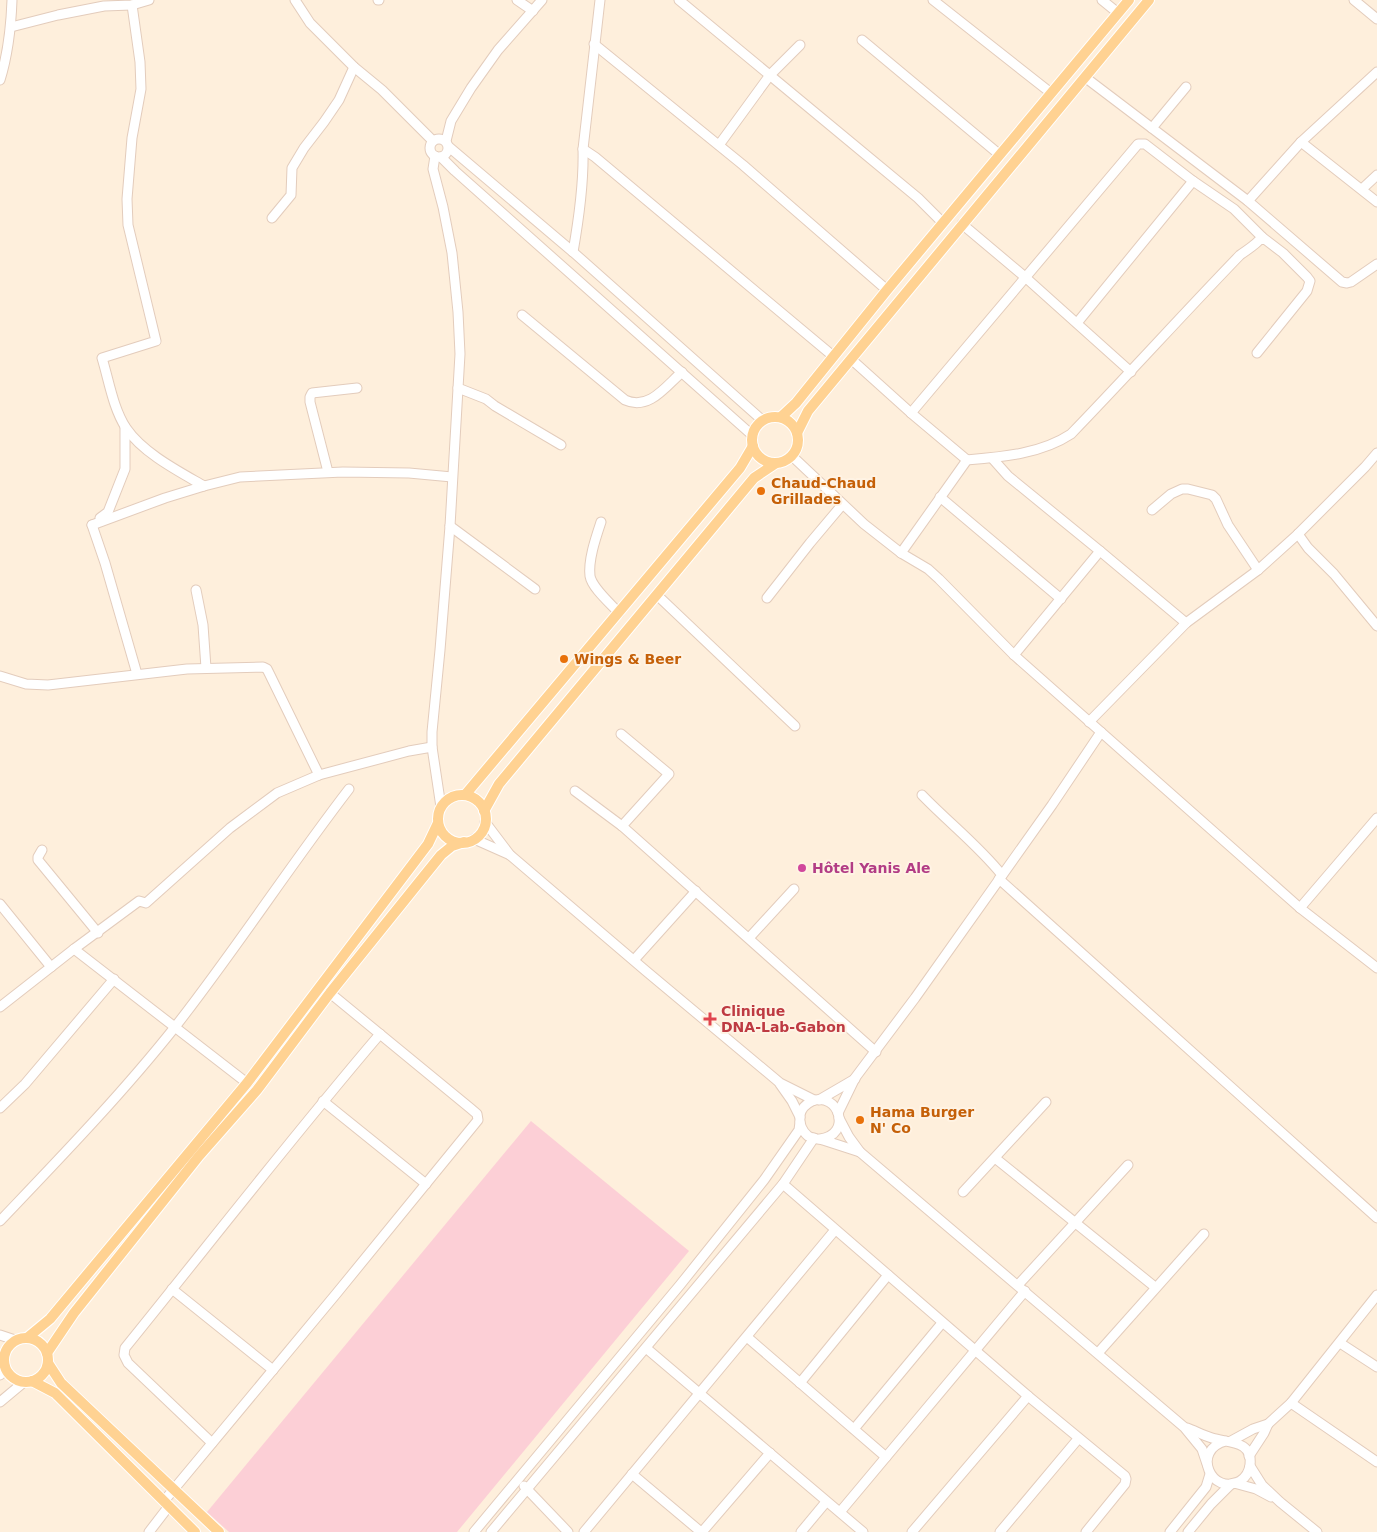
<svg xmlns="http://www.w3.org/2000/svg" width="1377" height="1532" viewBox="0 0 1377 1532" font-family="'DejaVu Sans',sans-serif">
	<rect width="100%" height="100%" fill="#feefdc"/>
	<!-- medical -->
	<polygon fill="#fccfd6" points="531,1121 689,1251 457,1532 229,1532 207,1512"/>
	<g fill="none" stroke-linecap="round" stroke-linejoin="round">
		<!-- minor casing -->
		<g stroke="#e3ccbc" stroke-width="11">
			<g id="minor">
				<polyline points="295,0 310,23 354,67 382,90 433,141"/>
				<polyline points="378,0 379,0"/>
				<polyline points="517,0 533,11"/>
				<polyline points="679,0 918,198 943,223"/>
				<polyline points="933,0 1051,93"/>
				<polyline points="1102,0 1118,13"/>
				<polyline points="1354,0 1377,19"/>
				<path d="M132,5L140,62L141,89L132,138L127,199L128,225L156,341L102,358C109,381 113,408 126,428C143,453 178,471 204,486"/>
				<polyline points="11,27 58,15 104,6 132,5 149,0"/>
				<polyline points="862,40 1000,155"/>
				<polyline points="594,44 743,165 887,290"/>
				<polyline points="1086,78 1248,201 1342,282 1347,283 1351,282 1377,264"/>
				<path d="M0,80C8,54 11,28 12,0"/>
				<polyline points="1152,128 1186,87"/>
				<circle cx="439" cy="148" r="9"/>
				<polyline points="446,141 451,121 471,88 498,50 542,0"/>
				<polyline points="1301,142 1377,202"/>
				<polyline points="719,145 770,75 800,45"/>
				<polyline points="449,147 573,252 762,420"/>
				<polyline points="583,149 595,157 833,356"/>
				<polyline points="435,156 433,169 443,207 452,253 458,312 460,354 450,526 440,650 432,732 432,747 441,807"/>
				<polyline points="441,157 455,171 752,435"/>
				<polyline points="1193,181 1234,209 1262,237"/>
				<polyline points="1362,189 1377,175"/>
				<polyline points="1248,201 1301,142 1377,72"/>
				<polyline points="272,218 291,195 292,168 304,148 324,122 339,100 354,67"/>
				<polyline points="962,224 1025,277 1131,372"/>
				<path d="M573,252C579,218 584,184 583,149L600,0"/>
				<path d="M522,315L625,400C649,411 666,386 682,372"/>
				<path d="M851,359L911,413L967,460C1002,457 1041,454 1071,434C1128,375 1183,314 1240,255C1248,249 1256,245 1262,237L1283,253L1307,277L1310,281L1307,291L1257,353"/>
				<polyline points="458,388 486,399 495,406 561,445"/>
				<polyline points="911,413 1138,144 1145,144 1193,181 1077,323"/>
				<polyline points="792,456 864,524 901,553 928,569 939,579 1014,655 1101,732 1300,908 1377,968"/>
				<polyline points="992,458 1008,476 1100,551 1186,623"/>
				<polyline points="328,472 310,402 310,397 312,393 357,388"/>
				<polyline points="940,497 1061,599"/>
				<polyline points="1152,510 1171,494 1182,489 1188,489 1212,495 1216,499 1228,525 1258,570"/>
				<polyline points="100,518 108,512 125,469 125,427"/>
				<path d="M601,522C596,537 588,560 590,576C592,588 611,604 619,613"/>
				<polyline points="92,525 165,498 204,486 240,477 343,472 409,473 452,477"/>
				<polyline points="92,525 105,563 137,674"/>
				<polyline points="450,526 535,589"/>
				<polyline points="1298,534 1308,548 1334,574 1377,626"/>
				<polyline points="901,553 967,460"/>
				<polyline points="196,590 203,625 206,668"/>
				<polyline points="657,595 795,726"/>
				<polyline points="767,598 810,543 842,505"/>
				<polyline points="1014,655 1100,551"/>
				<polyline points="0,676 26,684 48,685 187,669 263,667 267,669 270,675 319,775"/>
				<polyline points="1089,722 1186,623 1258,570 1298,534 1365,467 1377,453"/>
				<polyline points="621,734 669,774 622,826 876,1052"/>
				<polyline points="575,791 622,826"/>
				<path d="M922,795C948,822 979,846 1002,875"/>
				<polyline points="485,822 510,855 646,971 780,1083 814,1100"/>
				<polyline points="474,839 510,855"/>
				<polyline points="42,850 38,857 38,860 98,933"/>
				<polyline points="999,879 1377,1218"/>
				<polyline points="0,904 51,967"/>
				<polyline points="1300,908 1377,818"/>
				<polyline points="749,938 794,889"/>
				<polyline points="74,949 247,1083"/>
				<polyline points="634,960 696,891"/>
				<polyline points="0,1007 74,949 139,901 146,903 230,828 277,793 319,775 409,751 432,747"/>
				<polyline points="780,1084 792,1101 800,1117"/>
				<polyline points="819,1100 855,1079"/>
				<polyline points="323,1101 426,1184"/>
				<polyline points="0,1108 25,1084 114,979"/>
				<polyline points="838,1113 855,1078 915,998 1052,805 1101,732"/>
				<polyline points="839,1118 849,1137 860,1152 1184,1427 1202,1449 1207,1464"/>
				<path d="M820,1139C853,1135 839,1091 812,1101C806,1104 801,1109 800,1115C799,1123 802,1131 808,1136C813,1139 818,1139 823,1140C835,1144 848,1148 860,1152"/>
				<polyline points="995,1158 1155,1287"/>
				<polyline points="783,1184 1028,1396 1125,1476 1126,1479 1125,1484 1086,1532"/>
				<polyline points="963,1192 1046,1102"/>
				<path d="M0,1221C60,1158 121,1095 175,1027C236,949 289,867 349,789"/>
				<polyline points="1018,1285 1128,1165"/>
				<polyline points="172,1289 273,1370"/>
				<polyline points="0,1335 15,1340"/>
				<polyline points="747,1337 886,1457"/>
				<polyline points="1340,1343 1377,1367"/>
				<polyline points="646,1348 863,1532"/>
				<polyline points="1098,1353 1204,1234"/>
				<polyline points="0,1358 3,1361"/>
				<polyline points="0,1375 5,1369"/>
				<polyline points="800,1383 888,1275"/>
				<polyline points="0,1402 24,1382"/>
				<polyline points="1291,1403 1377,1462"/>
				<path d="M1187,1428C1195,1431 1203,1435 1212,1438C1228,1443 1253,1440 1250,1465C1249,1472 1245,1478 1240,1481C1212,1497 1190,1450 1226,1441"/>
				<polyline points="854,1429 942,1323"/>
				<polyline points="1231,1441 1253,1429 1268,1424 1291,1403 1377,1295"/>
				<path d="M212,1443L128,1363L124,1355L125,1348C210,1243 292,1137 380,1034"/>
				<polyline points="1249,1456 1264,1433 1268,1424"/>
				<polyline points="1250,1466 1262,1485 1280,1502 1317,1532"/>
				<polyline points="632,1474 701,1532"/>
				<polyline points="1234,1483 1256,1489 1271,1497"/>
				<polyline points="524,1486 568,1532"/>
				<polyline points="164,1501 336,1294 478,1120 477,1114 470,1108 330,993"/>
				<polyline points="840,1512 1025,1291"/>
				<polyline points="149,1532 169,1506"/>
				<polyline points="474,1532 680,1285 764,1180 799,1130 800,1122"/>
				<polyline points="491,1532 783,1184 814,1138"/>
				<polyline points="584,1532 835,1230"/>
				<polyline points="702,1532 770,1453"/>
				<polyline points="801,1532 826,1502"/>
				<polyline points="912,1532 1028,1396"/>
				<polyline points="1000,1532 1078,1439"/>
				<polyline points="1170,1532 1206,1487 1210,1474"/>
				<polyline points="1188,1532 1211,1504 1231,1484"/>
			</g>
		</g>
		<!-- major casing -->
		<g stroke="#fff" stroke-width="12">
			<g id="major">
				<circle cx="775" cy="440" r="23"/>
				<polyline points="781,417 796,403 887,290 1129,0"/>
				<polyline points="797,433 808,411 1149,0"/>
				<polyline points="465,795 740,468 753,446"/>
				<circle cx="462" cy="819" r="24"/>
				<polyline points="484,811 499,784 754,478 776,463"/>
				<circle cx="26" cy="1360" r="22"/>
				<polyline points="27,1338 50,1319 247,1083 428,844 438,823"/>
				<polyline points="47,1353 74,1313 199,1156 257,1090 330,993 416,886 441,855 452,846 464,842"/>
				<polyline points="48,1363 61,1383 219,1532"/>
				<polyline points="32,1381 55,1393 195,1532"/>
			</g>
		</g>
		<!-- minor -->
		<use href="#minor" stroke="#fff" stroke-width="9"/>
		<!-- major -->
		<use href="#major" stroke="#ffd292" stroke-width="10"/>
	</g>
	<!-- markers -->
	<g fill="#e8710a" stroke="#fff3e4" stroke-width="2">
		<circle cx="761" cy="491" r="5"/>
		<circle cx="564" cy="659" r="5"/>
		<circle cx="860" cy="1120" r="5"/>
	</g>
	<circle fill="#d1479c" stroke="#fff3e4" stroke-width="2" cx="802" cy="868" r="5"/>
	<path fill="#e0444e" stroke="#fff3e4" stroke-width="2" d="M707.5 1011.5h5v5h5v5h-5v5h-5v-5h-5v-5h5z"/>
	<g text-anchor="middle" stroke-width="4" stroke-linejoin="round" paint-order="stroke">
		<!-- food labels -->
		<g font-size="14" font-weight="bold" fill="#c56008" stroke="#fff3e4" text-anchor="start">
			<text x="771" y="488">Chaud-Chaud<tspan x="771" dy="16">Grillades</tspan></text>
			<text x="574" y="664">Wings &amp; Beer</text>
			<text x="870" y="1117">Hama Burger<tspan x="870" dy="16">N' Co</tspan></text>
		</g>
		<!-- hotel labels -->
		<g font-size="14" font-weight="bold" fill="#b23c85" stroke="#fff3e4" text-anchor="start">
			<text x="812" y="873">Hôtel Yanis Ale</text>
		</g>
		<!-- health labels -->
		<g font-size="14" font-weight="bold" fill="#be3a42" stroke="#fff3e4" text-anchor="start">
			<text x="721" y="1016">Clinique<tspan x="721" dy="16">DNA-Lab-Gabon</tspan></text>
		</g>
	</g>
</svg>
